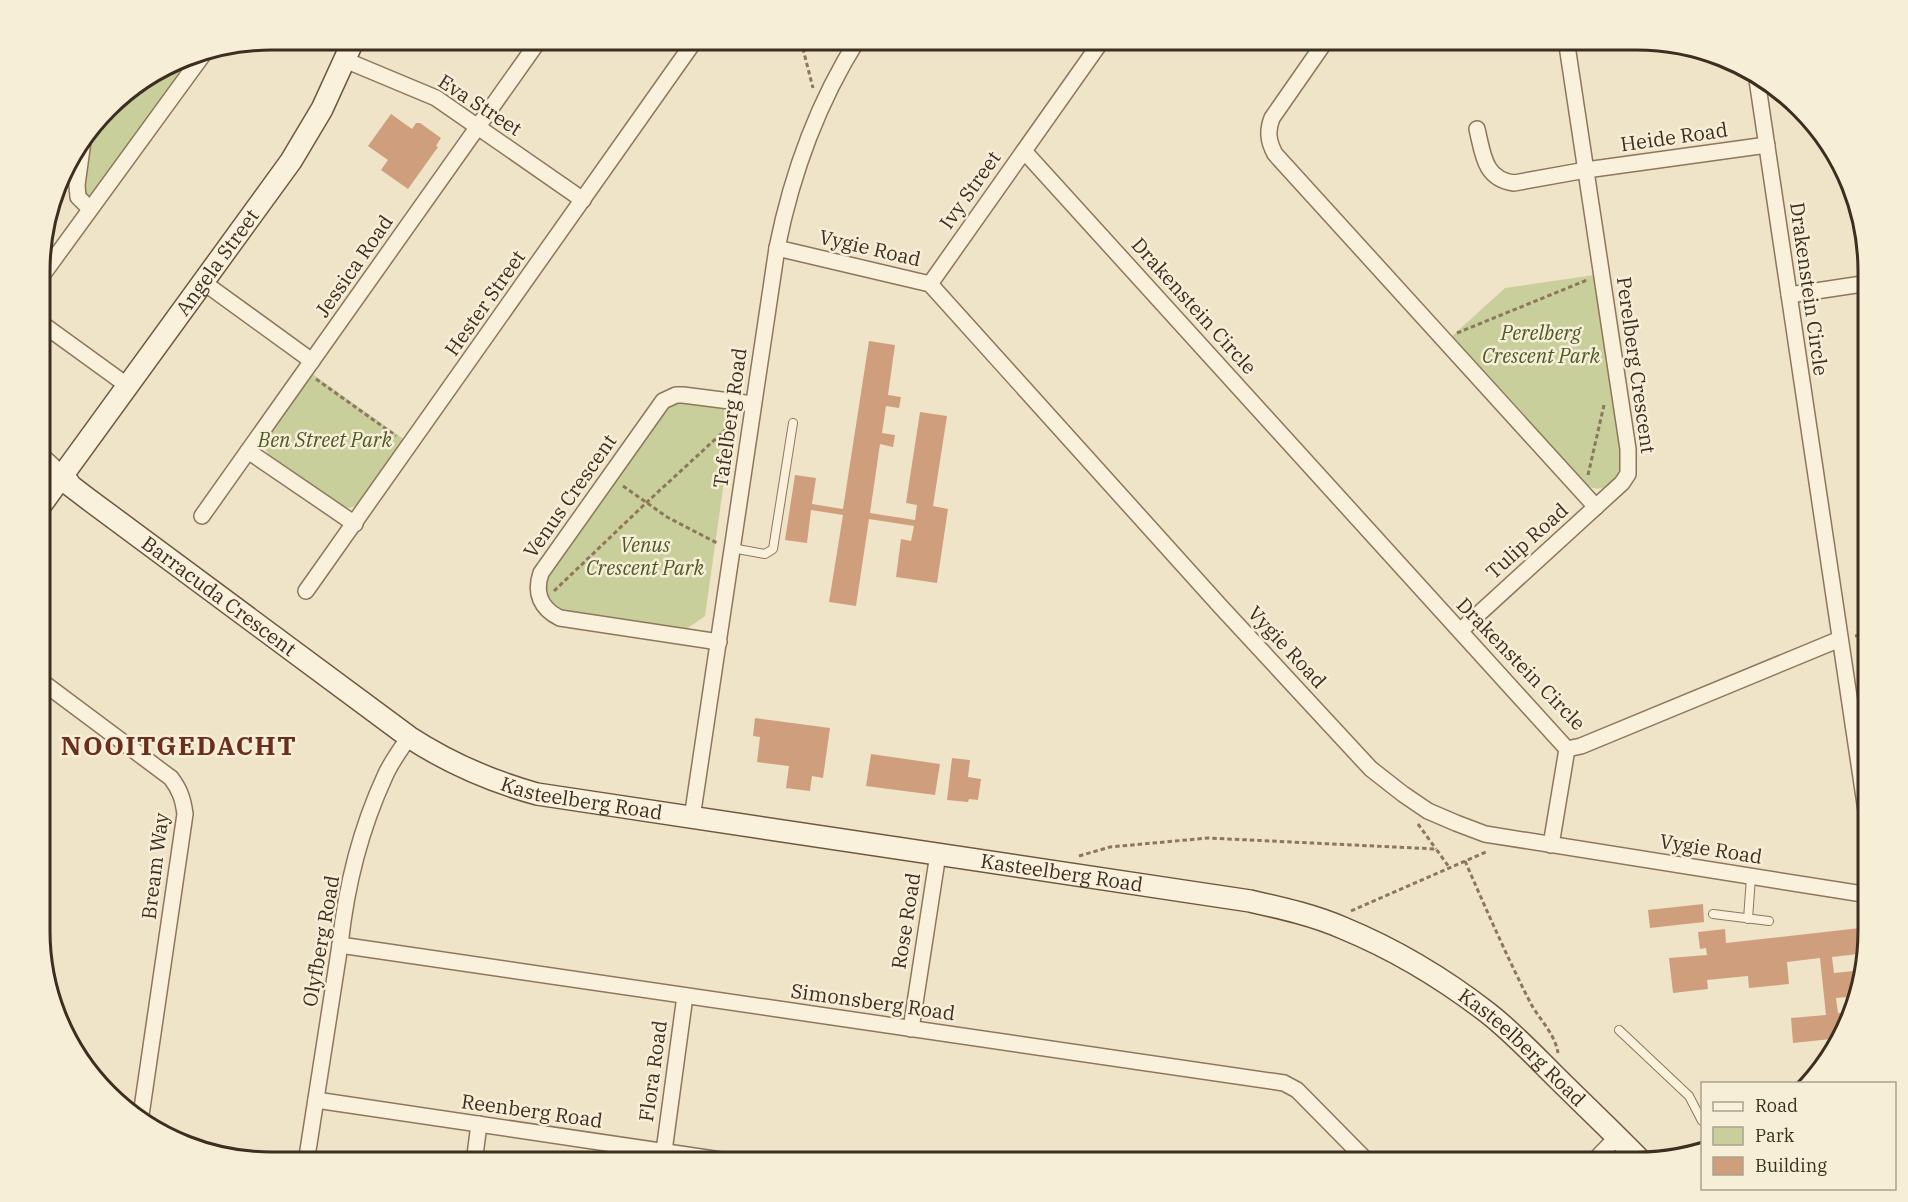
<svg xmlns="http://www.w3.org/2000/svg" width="1908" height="1202" viewBox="0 0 1908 1202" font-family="'IBM Plex Serif',serif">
	<rect width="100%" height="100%" fill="#f0e4c8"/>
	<!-- green -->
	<g fill="#c9cf9b">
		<polygon points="189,55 186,67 92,196 86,196 82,192 91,131 117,97 182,56"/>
		<path d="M1594,275L1624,466C1619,485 1600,496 1583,483L1451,337L1505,288Z"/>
		<polygon points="311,373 405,440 358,505 350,508 341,507 269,456 265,448 265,439"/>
		<path d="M682,402L724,408L725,416L732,425L705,616L685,630L561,611C548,603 541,592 548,576L667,408L677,403Z"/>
	</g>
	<!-- building -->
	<g fill="#cf9f7d">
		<polygon points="391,114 412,129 416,123 420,123 441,138 436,146 438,147 408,189 381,170 388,160 368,146"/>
		<polygon points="869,341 895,345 888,395 901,397 899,408 886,406 882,433 895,435 893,447 880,444 870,513 915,520 917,505 906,503 920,412 947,416 933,506 948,509 937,583 896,577 901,539 911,541 914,526 869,519 856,606 829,602 843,515 811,510 807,543 785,540 795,475 816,478 812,504 843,509"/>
		<polygon points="755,718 830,728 823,778 812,776 810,791 786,788 789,766 757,762 760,737 753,736"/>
		<polygon points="871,754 940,764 935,795 866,786"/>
		<polygon points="952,758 970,760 968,777 981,779 978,800 969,799 968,802 947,800"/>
		<polygon points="1703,904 1704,922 1650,928 1648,910"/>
		<polygon points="1869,927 1867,953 1832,957 1834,973 1864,970 1859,996 1836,998 1838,1013 1854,1012 1841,1038 1793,1043 1791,1018 1826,1015 1820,958 1787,962 1789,984 1749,988 1748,976 1707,980 1708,989 1673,993 1669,958 1707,955 1706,948 1700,949 1698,932 1725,929 1726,943"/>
	</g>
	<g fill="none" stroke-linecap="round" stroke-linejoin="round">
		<!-- lane casing -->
		<g stroke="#8d765c" stroke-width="10">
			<g id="lane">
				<polyline points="732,548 765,554 773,549 793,423"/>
				<polyline points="1713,914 1769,921"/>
				<polyline points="1748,919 1751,877"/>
				<polyline points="1619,1030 1689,1096 1702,1121"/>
				<polyline points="1804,1084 1805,1083"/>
			</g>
		</g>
		<!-- street casing -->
		<g stroke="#8d765c" stroke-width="18">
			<g id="street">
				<path d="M1327,39L1272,118C1267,131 1268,141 1275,154L1596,507"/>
				<polyline points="345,60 436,98 583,200"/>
				<polyline points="1756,73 1869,831"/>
				<path d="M1477,129C1483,154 1484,179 1514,183L1586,170L1767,145"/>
				<polyline points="83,141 77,185 78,197 90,209"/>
				<polyline points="1024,151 1567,749"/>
				<polyline points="777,248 930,284 1221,607 1371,769 1403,794 1428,811 1456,823 1485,834 1869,895"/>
				<polyline points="41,277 205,52"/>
				<polyline points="203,282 312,361"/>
				<polyline points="930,284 1103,39"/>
				<polyline points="1789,295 1869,283"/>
				<polyline points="41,323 128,386"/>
				<polyline points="248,451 355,524"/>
				<polyline points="41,455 63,475"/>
				<polyline points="202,516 540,39"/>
				<polyline points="306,591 696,39"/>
				<polyline points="1460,631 1622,483 1628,474 1628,449 1566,39"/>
				<path d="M719,642L560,618C541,609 534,593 541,573L663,401L676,395H683L753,404"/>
				<path d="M41,681L171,778C180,790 183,799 185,814L140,1122"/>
				<polyline points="1567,749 1581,746 1840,639"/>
				<path d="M692,818L777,248C792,173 817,104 858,39"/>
				<polyline points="1551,845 1567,749"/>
				<polyline points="340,945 1284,1083 1297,1090 1369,1163"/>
				<polyline points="911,1029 938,854"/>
				<polyline points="316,1100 741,1163"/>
				<polyline points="664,1151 685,996"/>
				<path d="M306,1163L340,945C346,888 361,828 385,776C391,762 401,749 409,737"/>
				<polyline points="474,1163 479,1124"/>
				<polyline points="1592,1163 1617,1137"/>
			</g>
		</g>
		<!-- secondary casing -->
		<g stroke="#6f573f" stroke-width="24">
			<g id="secondary">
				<path id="s1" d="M63,475L71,486L88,499L409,737C449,763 490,781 537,794L1250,901C1281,908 1313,915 1343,928C1394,949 1444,979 1488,1013C1511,1031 1531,1052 1552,1073C1582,1103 1613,1132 1643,1163"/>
				<path id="s2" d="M41,505L291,161L322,109L354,39"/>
			</g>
		</g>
		<!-- path -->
		<g stroke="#8d765c" stroke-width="3" stroke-dasharray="4.5 3" stroke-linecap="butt">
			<polyline points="792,39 802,45 813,88"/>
			<polyline points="1457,333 1587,280"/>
			<polyline points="316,379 396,436"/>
			<polyline points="1588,475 1604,405"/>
			<polyline points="623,486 667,517 717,543"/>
			<polyline points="554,591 646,503 735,421"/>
			<polyline points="1855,636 1869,634"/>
			<polyline points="1418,824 1436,849"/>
			<polyline points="1079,856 1110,847 1208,838 1436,849 1449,867"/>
			<path d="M1465,861C1486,909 1507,957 1531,1004C1540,1020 1555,1034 1558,1053"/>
			<polyline points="1351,911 1488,851"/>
		</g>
		<!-- lane -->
		<use href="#lane" stroke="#faf1dc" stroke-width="8"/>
		<!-- street -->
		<use href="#street" stroke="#faf1dc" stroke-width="15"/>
		<!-- secondary -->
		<use href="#secondary" stroke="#faf1dc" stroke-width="21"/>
	</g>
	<g text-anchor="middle" stroke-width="5" stroke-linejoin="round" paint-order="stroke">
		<!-- street labels -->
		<g font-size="20" fill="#3d2e20" stroke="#f7eed8">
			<text transform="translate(480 105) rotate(33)" y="7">Eva Street</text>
			<text transform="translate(1674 137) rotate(-8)" y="7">Heide Road</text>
			<text transform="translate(970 190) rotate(-55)" y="7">Ivy Street</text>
			<text transform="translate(870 248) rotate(13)" y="7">Vygie Road</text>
			<text dy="7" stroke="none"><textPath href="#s2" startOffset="300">Angela Street</textPath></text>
			<text transform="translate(354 266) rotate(-55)" y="7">Jessica Road</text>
			<text transform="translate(1809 289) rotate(82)" y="7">Drakenstein Circle</text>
			<text transform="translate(485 303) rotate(-55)" y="7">Hester Street</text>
			<text transform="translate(1194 306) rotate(48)" y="7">Drakenstein Circle</text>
			<text transform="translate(1636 365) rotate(82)" y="7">Perelberg Crescent</text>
			<text transform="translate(730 418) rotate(-82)" y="7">Tafelberg Road</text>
			<text transform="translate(570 496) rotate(-55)" y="7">Venus Crescent</text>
			<text transform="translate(1527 541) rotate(-42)" y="7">Tulip Road</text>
			<text dy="7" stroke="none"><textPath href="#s1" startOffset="198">Barracuda Crescent</textPath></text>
			<text transform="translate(1287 647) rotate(47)" y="7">Vygie Road</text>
			<text transform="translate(1521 664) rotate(46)" y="7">Drakenstein Circle</text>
			<text dy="7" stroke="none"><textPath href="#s1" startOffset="620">Kasteelberg Road</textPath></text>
			<text transform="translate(1711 849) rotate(9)" y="7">Vygie Road</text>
			<text transform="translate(155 866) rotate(-83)" y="7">Bream Way</text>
			<text dy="7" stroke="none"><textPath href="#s1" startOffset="1106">Kasteelberg Road</textPath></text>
			<text transform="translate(906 921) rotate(-81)" y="7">Rose Road</text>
			<text transform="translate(321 941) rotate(-80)" y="7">Olyfberg Road</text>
			<text transform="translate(873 1002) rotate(8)" y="7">Simonsberg Road</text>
			<text dy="7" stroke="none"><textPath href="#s1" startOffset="1610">Kasteelberg Road</textPath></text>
			<text transform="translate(653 1071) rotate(-82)" y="7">Flora Road</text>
			<text transform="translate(532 1111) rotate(8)" y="7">Reenberg Road</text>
		</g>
		<!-- park labels -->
		<g font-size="20" font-style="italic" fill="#4d5a26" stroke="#f7eed8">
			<text x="1541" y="340">Perelberg<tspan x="1541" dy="23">Crescent Park</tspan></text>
			<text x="325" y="447">Ben Street Park</text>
			<text x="645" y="552">Venus<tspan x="645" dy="23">Crescent Park</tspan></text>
		</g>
		<!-- district labels -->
		<g font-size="26" font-weight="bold" letter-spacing="1.5" fill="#6b2e1e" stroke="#f7eed8">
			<text x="179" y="755">NOOITGEDACHT</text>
		</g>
	</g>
	<!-- crop -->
	<path d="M0 0H1908V1202H0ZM271 50H1637A221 221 0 0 1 1858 271V931A221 221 0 0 1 1637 1152H271A221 221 0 0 1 50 931V271A221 221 0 0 1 271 50Z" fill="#f7eed8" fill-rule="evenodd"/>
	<path fill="none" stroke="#3d2e20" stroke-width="3" d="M271 50H1637A221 221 0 0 1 1858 271V931A221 221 0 0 1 1637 1152H271A221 221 0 0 1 50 931V271A221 221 0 0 1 271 50Z"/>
	<!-- legend -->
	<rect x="1701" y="1082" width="195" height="108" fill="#f7eed8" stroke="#ada18e" stroke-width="1.5"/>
	<rect x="1713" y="1102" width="30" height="9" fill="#faf1dc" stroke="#ada18e" stroke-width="1.5"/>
	<text x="1755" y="1112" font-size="18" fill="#3d2e20">Road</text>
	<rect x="1713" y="1127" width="30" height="18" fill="#c9cf9b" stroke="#ada18e" stroke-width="1.5"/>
	<text x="1755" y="1142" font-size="18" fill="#3d2e20">Park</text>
	<rect x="1713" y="1157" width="30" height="18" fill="#cf9f7d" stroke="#ada18e" stroke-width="1.5"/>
	<text x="1755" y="1172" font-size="18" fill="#3d2e20">Building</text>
</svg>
